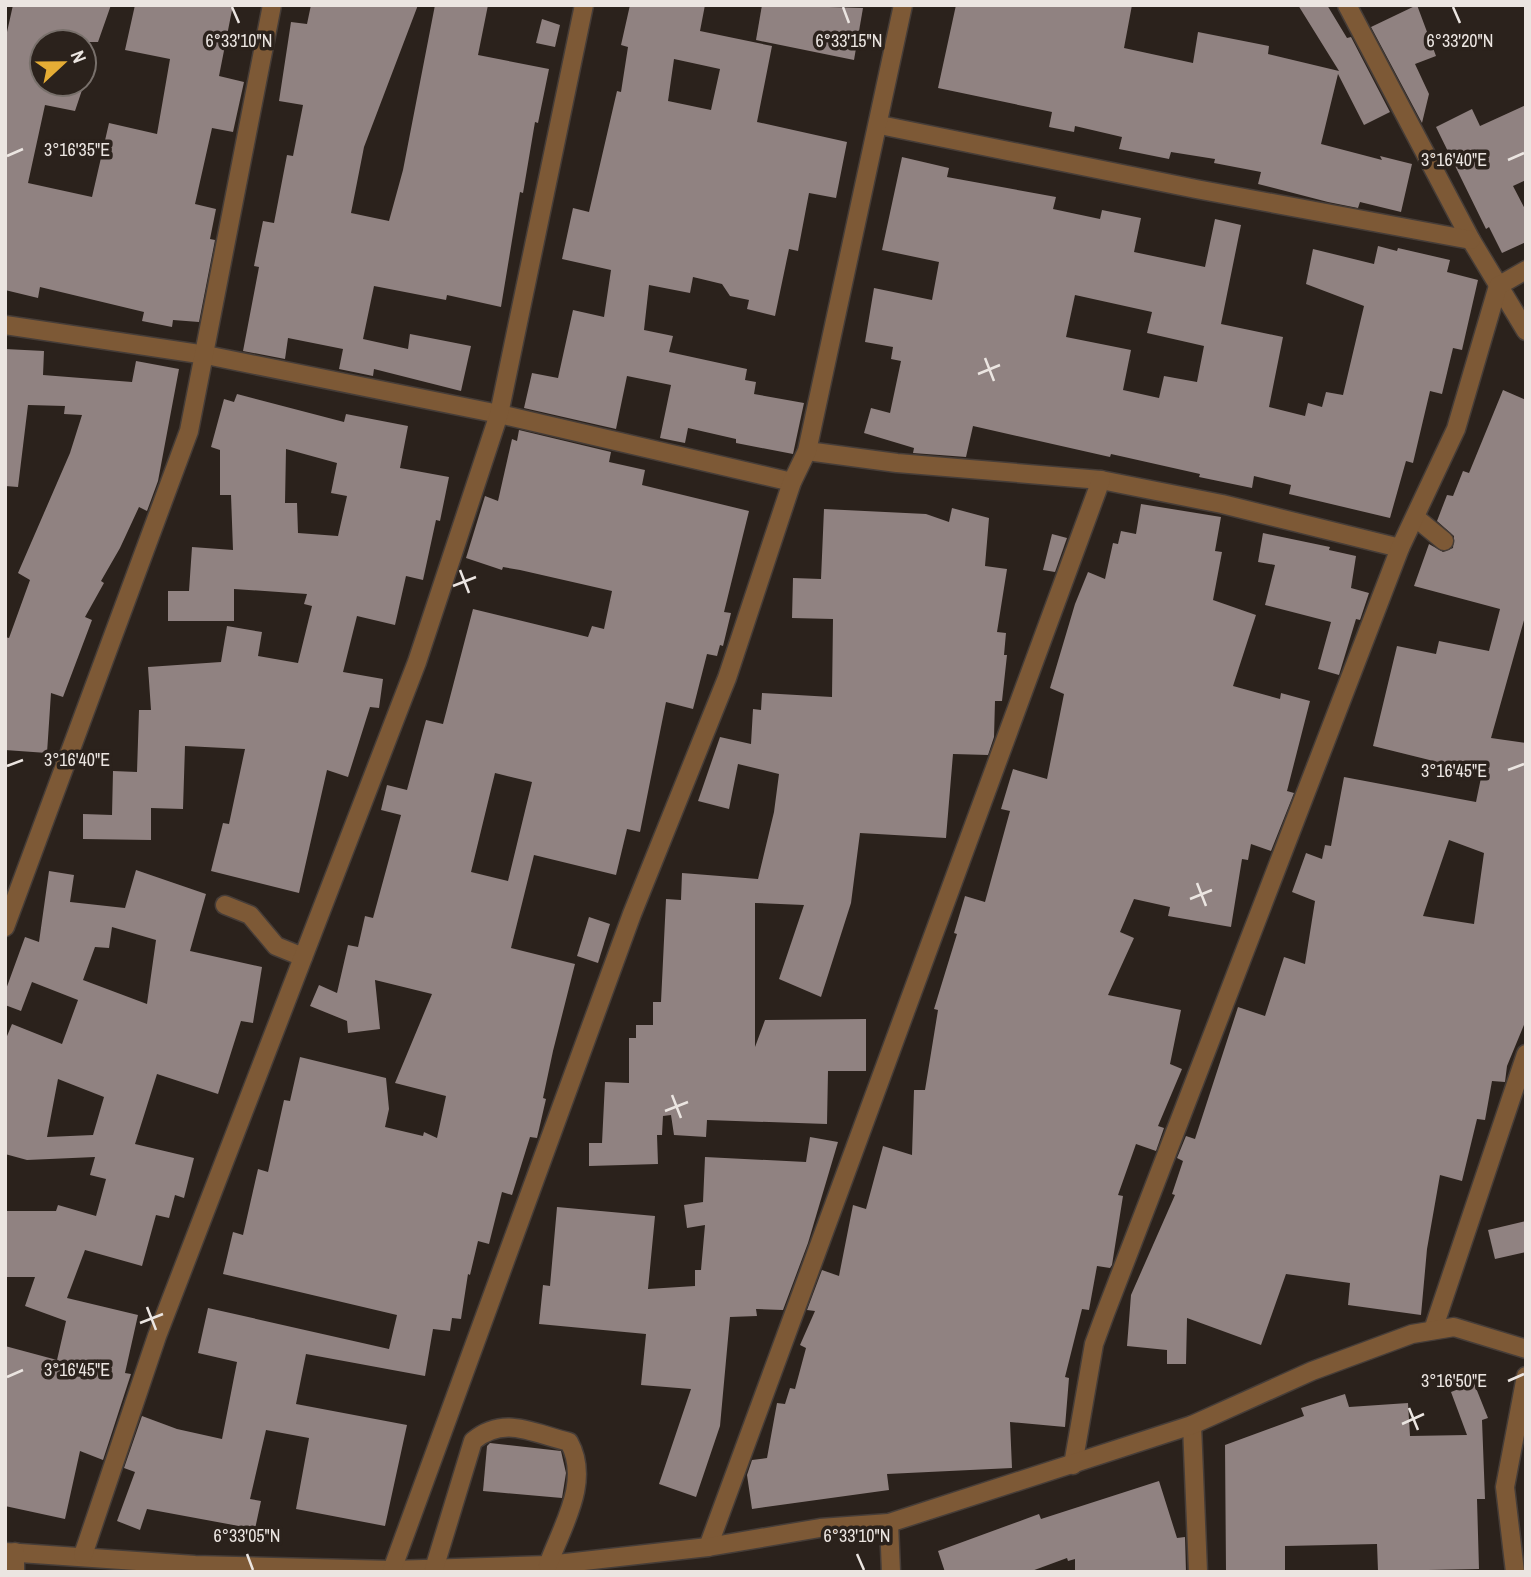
<svg xmlns="http://www.w3.org/2000/svg" width="1531" height="1577" viewBox="0 0 1531 1577" font-family="'Archivo Narrow',sans-serif">
	<rect width="100%" height="100%" fill="#2b221c"/>
	<!-- building -->
	<g fill="#908281" fill-rule="evenodd">
		<polygon points="13,5 111,5 98,42 42,42 42,84 84,84 75,111 45,105 28,183 92,197 109,123 157,134 170,59 125,50 135,5 233,5 219,76 244,82 233,132 212,128 195,204 216,209 210,239 215,240 199,322 173,320 172,327 142,321 144,312 40,287 38,298 5,290 5,41"/>
		<polygon points="311,5 418,5 364,147 351,213 389,221 403,170 435,5 488,5 478,55 549,69 538,123 535,122 523,193 520,192 501,307 447,295 446,300 374,286 363,339 408,349 410,334 471,346 461,391 374,369 373,376 339,369 343,349 288,338 285,359 243,351 259,267 254,266 263,221 274,223 287,155 293,156 303,105 279,101 291,22 307,24"/>
		<path d="M630,5H705L700,31L772,46L757,122L847,142L836,198L809,193L798,251L789,249L775,316L747,309L749,300L730,296L722,284L693,277L690,293L649,285L644,330L673,336L669,352L747,369L745,380L756,382L754,394L804,403L793,454L736,443V439L688,428L685,443L660,438L671,385L627,376L616,429L524,408L532,373L558,378L573,310L604,317L611,270L562,259L573,208L589,212L617,91L621,92L628,47L621,45ZM674,59L720,69L711,110L668,101Z"/>
		<polygon points="762,5 863,8 854,60 756,40"/>
		<polygon points="956,5 1132,5 1124,48 1193,63 1198,32 1269,46 1268,54 1339,71 1298,5 1327,5 1347,38 1351,37 1390,112 1364,125 1338,74 1321,144 1382,160 1380,156 1412,164 1401,212 1360,202 1358,208 1328,202 1258,184 1261,172 1214,163 1215,159 1171,152 1169,159 1119,149 1122,137 1075,126 1074,132 1049,127 1052,112 938,88"/>
		<polygon points="1417,5 1436,56 1415,64 1429,94 1422,123 1371,27"/>
		<polygon points="542,19 560,25 555,47 536,43"/>
		<polygon points="1526,105 1526,180 1513,186 1526,211 1526,242 1502,253 1489,227 1486,229 1436,127 1472,109 1480,126"/>
		<path d="M902,157L949,168L947,177L1056,197L1053,209L1100,219L1102,210L1141,218L1134,252L1205,267L1215,219L1241,225L1221,324L1283,337L1269,407L1305,416L1308,403L1322,407L1326,392L1343,395L1364,306L1306,284L1313,249L1374,264L1378,246L1397,251L1398,248L1450,260L1447,272L1478,280L1462,350L1453,348L1442,394L1430,391L1413,463L1406,461L1390,518L1289,494L1291,485L1254,476L1252,488L1199,477L1200,474L1111,454L1110,457L973,426L966,457L913,453L914,448L864,433L871,408L890,413L901,361L891,359L893,347L865,342L874,288L932,300L939,262L882,250ZM1075,295L1152,312L1147,333L1204,346L1197,382L1164,376L1159,398L1123,390L1131,350L1066,337Z"/>
		<polygon points="5,349 44,351 43,375 132,382 136,361 179,369 158,481 147,511 139,507 120,548 101,581 104,583 85,617 92,620 63,697 51,693 47,753 5,750 5,637 9,638 30,580 18,573 70,453 82,415 64,414 65,406 28,405 18,487 5,486"/>
		<path d="M1503,390L1526,400V613L1491,738L1526,743V1020L1507,1066L1505,1082L1492,1081L1485,1120L1477,1119L1462,1181L1440,1175L1427,1249L1421,1315L1348,1305L1350,1283L1286,1274L1261,1345L1187,1318L1186,1364H1167V1350L1127,1346L1131,1295L1175,1195L1172,1194L1183,1161L1177,1158L1186,1136L1195,1139L1238,1007L1265,1016L1284,957L1305,964L1315,901L1292,892L1306,853L1322,859L1325,845L1331,846L1344,777L1476,802L1482,773L1373,746L1397,646L1436,654L1439,641L1489,651L1500,609L1414,586L1429,544L1443,552L1453,548L1454,536L1437,521L1447,495L1453,496L1463,471L1469,473ZM1449,840L1484,853L1474,924L1423,916Z"/>
		<path d="M237,394L344,422L346,414L408,426L400,468L449,477L440,521L436,520L423,580L406,576L395,625L357,616L343,672L383,679L379,708L370,707L348,777L327,770L299,893L211,871L223,823L229,824L245,749L185,746L183,809L151,808V840L83,839V814L112,815L113,771L137,772L139,710H151L148,667L221,662L227,626L262,632L258,656L298,663L312,606L304,604L307,594L234,589V621H168V591H189L192,547L233,550L231,495H220V450L211,447L224,399L234,402ZM286,449L337,463L331,493L347,496L338,536L298,533L297,503H285Z"/>
		<path d="M519,430L611,452L609,462L645,470L642,485L749,511L724,612L731,613L723,646L720,645L717,656L707,654L693,709L666,702L640,832L627,829L616,875L534,855L511,948L575,964L553,1051L543,1098L546,1099L537,1138L530,1137L512,1195L502,1192L489,1244L478,1241L470,1275L468,1274L461,1319L452,1318L450,1331L433,1329L425,1376L306,1354L296,1404L407,1425L385,1526L296,1509L309,1438L266,1430L250,1499L261,1501L255,1529L147,1509L140,1530L117,1521L135,1472L124,1468L142,1416L177,1429L222,1439L237,1362L198,1353L208,1308L389,1349L397,1315L223,1274L233,1232L243,1235L258,1169L268,1172L284,1100L290,1101L300,1057L386,1078L389,1109L385,1127L423,1136L424,1132L437,1138L446,1096L395,1083L432,994L375,980L380,1029L348,1033L347,1021L310,1006L319,985L337,993L348,945L358,947L365,916L373,918L401,815L381,810L387,785L407,790L426,720L443,724L473,609L588,637L592,626L604,629L612,591L520,570L503,567L502,570L466,558L485,496L498,501L512,439L517,441ZM495,773L532,782L508,881L471,872Z"/>
		<polygon points="1141,504 1221,517 1215,551 1222,552 1213,600 1256,615 1233,686 1280,699 1281,693 1310,701 1287,791 1294,793 1271,851 1251,844 1248,860 1242,859 1231,927 1168,916 1170,907 1134,899 1120,932 1134,938 1108,995 1181,1010 1170,1064 1182,1069 1158,1126 1164,1128 1156,1151 1136,1144 1118,1195 1123,1196 1112,1265 1110,1268 1097,1266 1089,1310 1082,1309 1065,1377 1069,1378 1065,1427 1010,1422 1012,1468 887,1474 889,1490 752,1509 747,1475 752,1460 767,1458 777,1403 785,1404 790,1388 795,1389 806,1348 800,1345 815,1311 807,1310 822,1270 839,1276 853,1205 866,1209 883,1146 912,1155 914,1090 925,1090 938,1010 934,1009 957,934 954,933 965,896 985,902 1010,811 1001,809 1013,769 1047,779 1064,694 1050,688 1075,604 1088,572 1105,579 1113,543 1118,544 1121,531 1136,534"/>
		<polygon points="952,508 989,518 985,566 1007,569 997,632 1006,633 1004,655 1007,655 1002,701 995,701 994,737 988,755 953,754 946,838 860,833 851,903 821,997 779,979 804,905 755,903 755,1047 765,1020 866,1019 866,1071 828,1071 827,1124 707,1120 706,1137 674,1135 671,1115 663,1116 662,1135 657,1135 658,1164 589,1166 589,1143 602,1143 605,1082 629,1083 629,1038 636,1038 636,1025 653,1025 653,1002 661,1002 666,899 681,900 682,873 758,879 774,812 779,774 738,764 729,809 698,801 720,737 751,744 753,709 761,710 762,693 832,697 833,619 792,618 793,578 821,579 824,509 926,514 949,522"/>
		<polygon points="1263,533 1330,547 1329,550 1356,556 1351,588 1369,593 1360,620 1356,619 1339,675 1318,669 1331,622 1265,605 1275,565 1258,562"/>
		<polygon points="1052,534 1067,538 1055,572 1043,570"/>
		<path d="M136,870L206,894L190,951L262,967L253,1023L241,1021L218,1094L157,1074L135,1144L194,1158L184,1198L175,1195L169,1218L156,1215L142,1266L85,1250L67,1298L138,1315L125,1373L131,1374L103,1460L80,1451L65,1519L5,1506V1346L57,1360L66,1321L25,1306L35,1277H5V1211H56L58,1205L96,1216L106,1179L90,1175L95,1157L27,1160L5,1154V1041L12,1024L62,1044L78,1000L32,982L21,1011L5,1005V992L25,937L39,942L49,871L74,875L70,902L125,908ZM112,927L156,940L147,1004L83,980L95,947L109,948ZM58,1079L104,1097L93,1135L47,1137Z"/>
		<polygon points="589,917 610,924 598,963 577,956"/>
		<polygon points="810,1137 838,1142 808,1243 783,1310 756,1309 757,1316 730,1317 720,1426 696,1497 659,1484 691,1389 641,1385 646,1334 539,1324 543,1285 550,1286 557,1207 655,1216 648,1289 695,1286 695,1270 701,1270 705,1225 687,1228 684,1205 703,1202 705,1157 806,1162"/>
		<polygon points="1526,1221 1526,1252 1495,1259 1488,1230"/>
		<polygon points="1474,1383 1488,1418 1482,1420 1485,1499 1477,1499 1479,1569 1378,1571 1377,1544 1285,1546 1285,1572 1226,1572 1225,1445 1304,1416 1301,1408 1345,1394 1349,1407 1408,1403 1410,1436 1467,1435 1451,1392"/>
		<polygon points="490,1443 561,1451 566,1473 562,1498 483,1491 487,1446"/>
		<polygon points="1159,1481 1177,1538 1185,1537 1186,1572 1075,1572 1075,1559 1068,1561 1067,1558 1029,1572 945,1572 938,1551 1039,1514 1041,1519"/>
	</g>
	<g fill="none" stroke-linecap="round" stroke-linejoin="round">
		<!-- minor casing -->
		<g stroke="#463d38" stroke-width="21">
			<g id="minor">
				<polyline points="1347,5 1471,240 1526,331"/>
				<polyline points="880,125 1196,189 1471,240"/>
				<polyline points="5,325 206,355 499,414 792,482"/>
				<polyline points="807,451 897,463 1101,480 1222,504 1400,548"/>
				<polyline points="1416,518 1444,541"/>
				<polyline points="225,905 250,915 276,946 303,957"/>
				<polyline points="5,927 189,431 272,5"/>
				<polyline points="1433,1330 1526,1054"/>
				<polyline points="1192,1425 1198,1572"/>
				<polyline points="1073,1465 1094,1344 1105,1314 1400,548 1456,429 1498,286 1526,270"/>
				<polyline points="889,1523 891,1572"/>
				<polyline points="708,1547 1101,480"/>
				<polyline points="5,1552 195,1565 392,1570 548,1565 708,1547 820,1528 889,1523 1192,1425 1312,1371 1412,1334 1454,1327 1526,1349"/>
				<polyline points="15,1552 15,1572"/>
				<polyline points="83,1555 157,1336 417,662 499,414 584,5"/>
				<path d="M434,1569L473,1441C504,1415 532,1433 569,1442C591,1482 562,1526 548,1565"/>
				<polyline points="392,1570 632,914 727,678 792,482 807,451 903,5"/>
				<polyline points="1515,1572 1505,1487 1526,1376"/>
			</g>
		</g>
		<!-- minor -->
		<use href="#minor" stroke="#7d5936" stroke-width="18"/>
	</g>
	<!-- ticks -->
	<path fill="none" stroke="#ebe5e1" stroke-width="2.5" d="M232,7L239,23M843,7L849,23M1453,7L1460,23M7,156L23,149M1508,160L1524,153M985,358L994,381M978,374L1000,365M460,570L469,593M453,586L476,577M7,766L23,760M1508,770L1524,764M1197,883L1206,906M1190,899L1212,890M672,1095L681,1118M665,1111L688,1102M147,1307L156,1330M140,1323L163,1314M7,1377L23,1370M1508,1381L1524,1374M1409,1408L1418,1430M1402,1424L1424,1414M247,1554L253,1570M857,1554L864,1570"/>
	<g font-size="18" text-anchor="middle" fill="#ebe5e1" stroke="#2b221c" stroke-width="7" stroke-linejoin="round" paint-order="stroke">
		<text x="239" y="47">6°33'10"N</text>
		<text x="849" y="47">6°33'15"N</text>
		<text x="1460" y="47">6°33'20"N</text>
		<text x="77" y="156">3°16'35"E</text>
		<text x="1454" y="166">3°16'40"E</text>
		<text x="77" y="766">3°16'40"E</text>
		<text x="1454" y="777">3°16'45"E</text>
		<text x="77" y="1376">3°16'45"E</text>
		<text x="1454" y="1387">3°16'50"E</text>
		<text x="247" y="1542">6°33'05"N</text>
		<text x="857" y="1542">6°33'10"N</text>
	</g>
	<!-- border -->
	<rect width="1531" height="1577" fill="none" stroke="#ebe5e1" stroke-width="14"/>
	<!-- north arrow -->
	<g transform="translate(63 63) rotate(68)"><circle r="33" fill="#2b221c" stroke="#78706b" stroke-width="2"/>
	<path d="M0-5L12 26L0 18L-12 26Z" fill="#e5ad35"/>
	<text y="-10" font-size="19" font-weight="bold" text-anchor="middle" fill="#ebe5e1">N</text>
	</g>
</svg>
